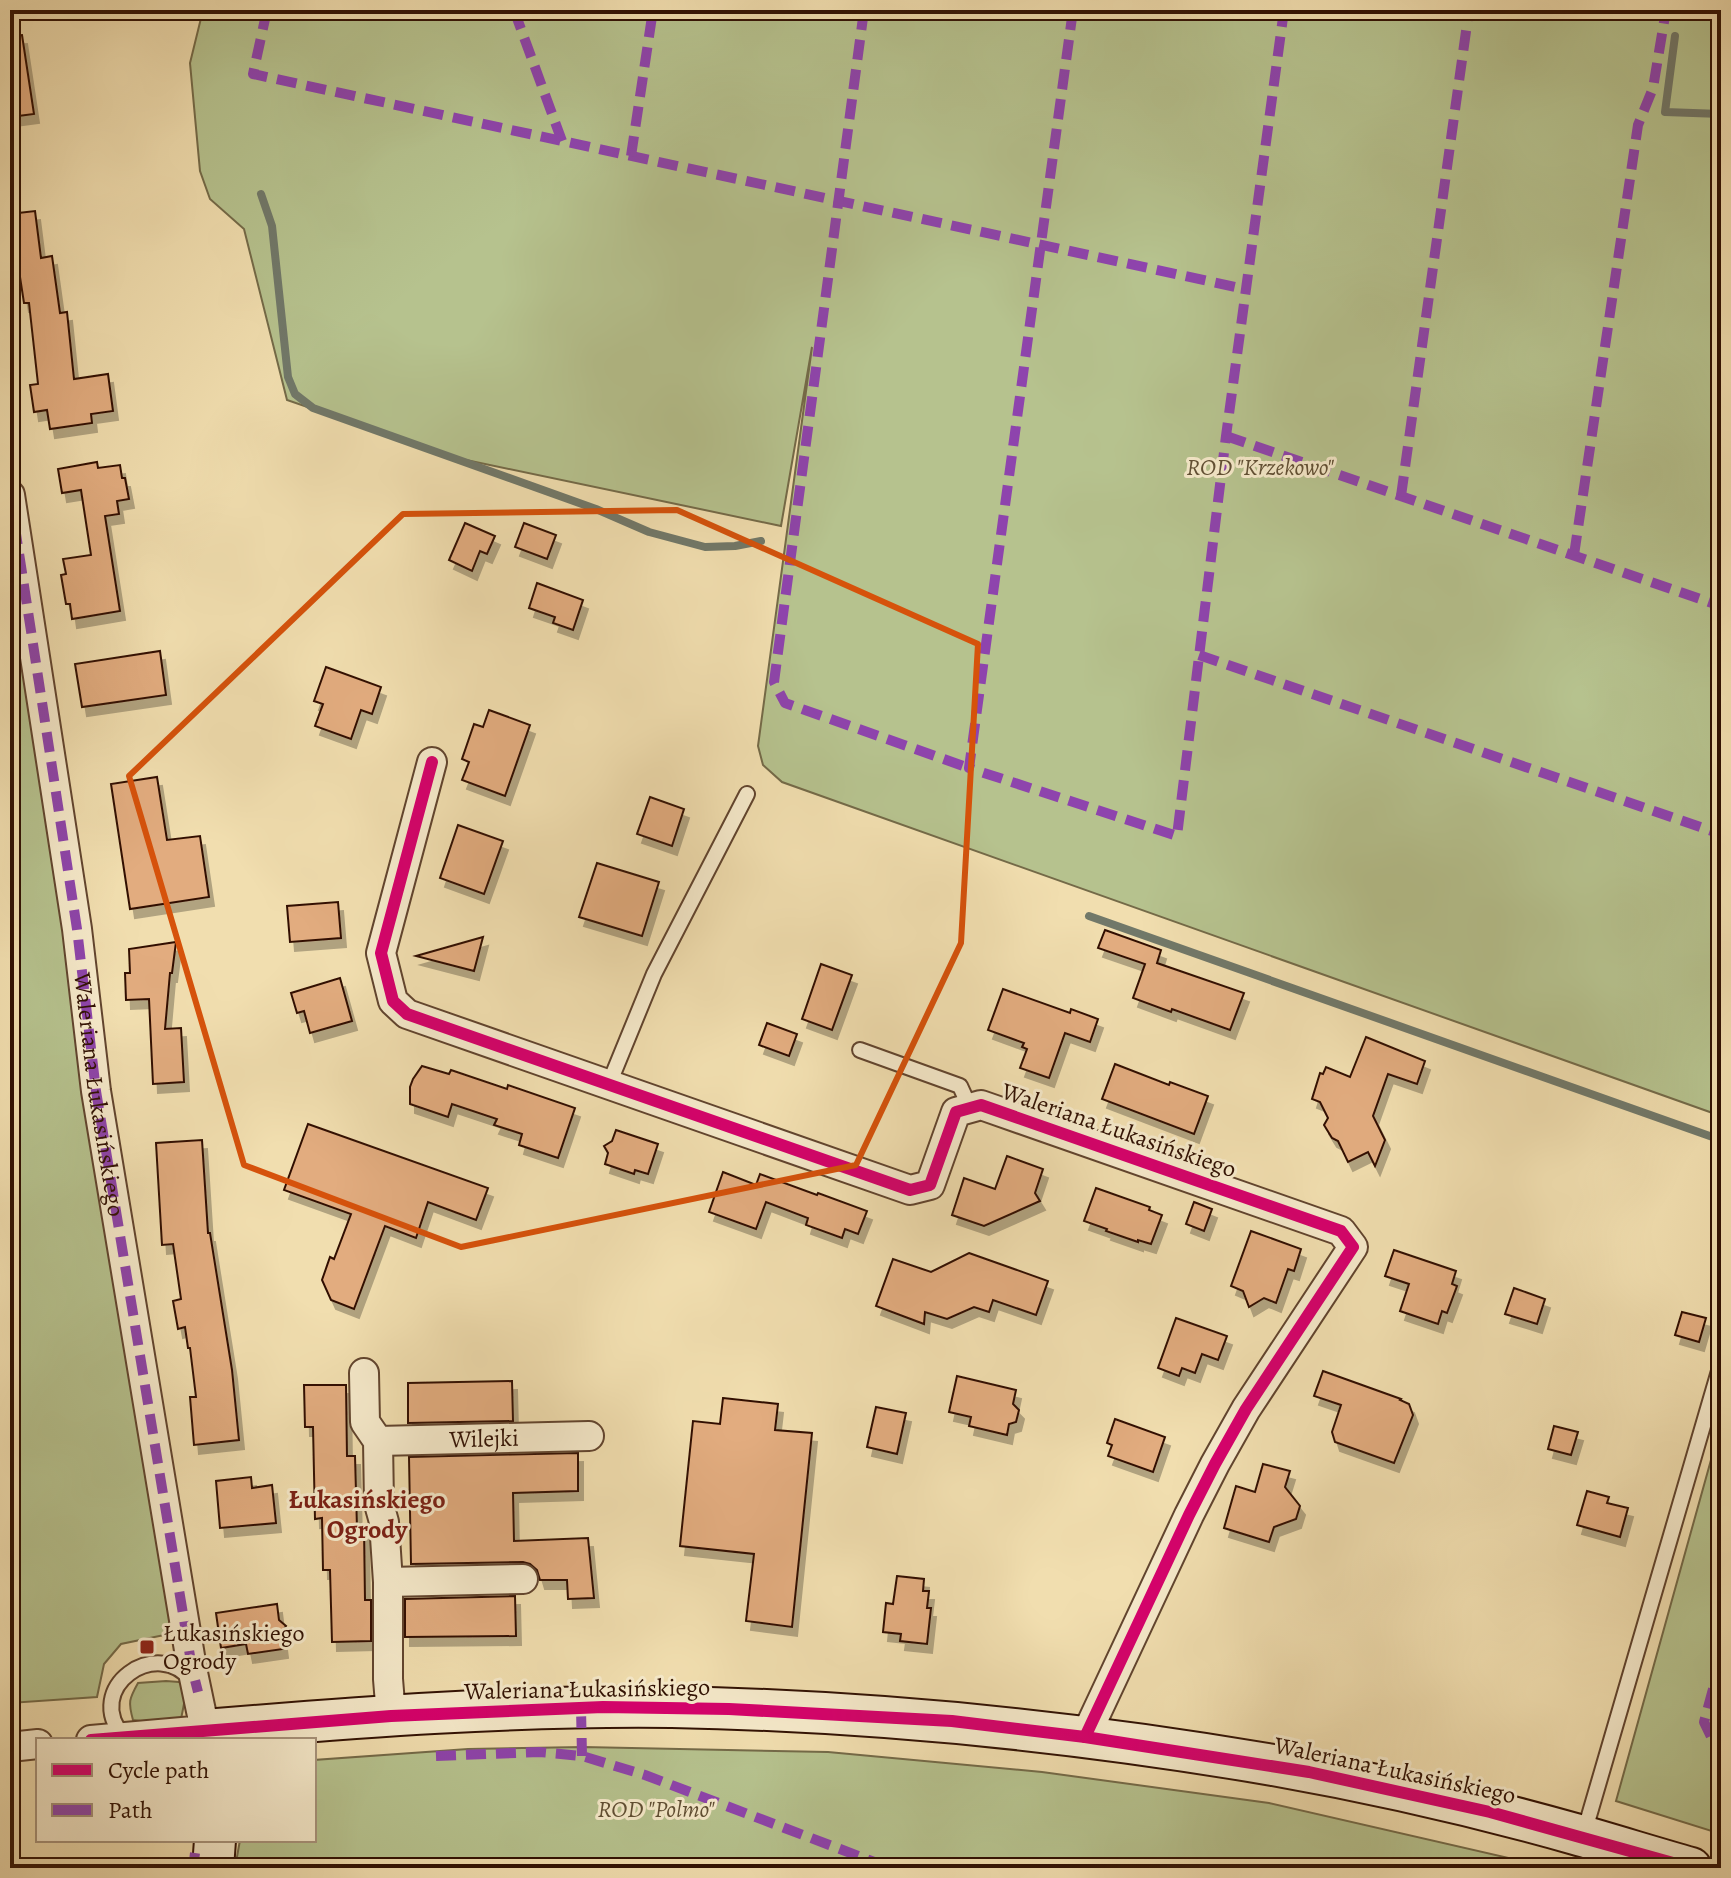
<svg xmlns="http://www.w3.org/2000/svg" width="1731" height="1878" viewBox="0 0 1731 1878" font-family="Alegreya,serif">
	<defs>
		<filter id="shadow"><feDropShadow dx="5" dy="9" stdDeviation="0" flood-color="#0004"/></filter>
	</defs>
	<rect width="100%" height="100%" fill="#f1deaf"/>
	<filter id="stains"><feTurbulence type="fractalNoise" baseFrequency=".0025" numOctaves="4"/><feColorMatrix values="0 0 0 0 .2 0 0 0 0 .09 0 0 0 0 .02 0 0 0 .5 -.17"/></filter>
	<radialGradient id="worn" r=".72"><stop offset=".6" stop-color="#630" stop-opacity="0"/><stop offset="1" stop-color="#630" stop-opacity=".3"/></radialGradient>
	<!-- green -->
	<g fill="#b6c28e" stroke="#746a48" stroke-width="2">
		<polygon points="203,10 1721,10 1721,1116 782,782 763,765 758,746 812,347 781,526 452,457 287,400 244,229 210,199 200,171 190,63"/>
		<polygon points="10,570 174,1633 121,1644 104,1664 97,1697 10,1703"/>
		<polygon points="1721,1424 1721,1834 1616,1801"/>
		<path d="M166,1681L179,1682L187,1689L181,1719L148,1722L133,1720C128,1702 129,1699 138,1683Z"/>
		<polygon points="583,1747 828,1752 1042,1772 1269,1803 1552,1868 235,1868 240,1840 314,1840 314,1760 468,1749"/>
	</g>
	<g fill="none" stroke-linecap="round" stroke-linejoin="round">
		<!-- stream -->
		<g stroke="#717869" stroke-width="8">
			<polyline points="1675,36 1665,112 1721,114"/>
			<polyline points="261,194 272,226 288,377 295,394 313,408 596,509 649,532 705,547 735,546 761,541"/>
			<polyline points="1089,916 1721,1140"/>
		</g>
	</g>
	<!-- building -->
	<g fill="#e2ac7f" stroke="#311103" stroke-width="2" filter="url(#shadow)">
		<polygon points="22,35 34,114 10,117 10,36"/>
		<polygon points="35,211 41,258 52,256 60,313 67,312 74,379 108,374 113,411 91,414 92,423 50,429 47,410 34,412 30,385 38,384 29,303 24,303 16,251 10,251 10,214"/>
		<polygon points="97,462 98,468 120,465 122,478 125,478 129,499 117,501 119,514 105,516 120,611 72,619 70,604 66,604 61,575 66,574 63,559 91,555 81,490 62,493 58,469"/>
		<polygon points="465,523 495,536 487,554 480,551 472,571 449,560"/>
		<polygon points="524,523 556,535 547,559 515,547"/>
		<polygon points="537,583 583,600 573,630 553,623 555,617 529,608"/>
		<polygon points="160,651 166,695 82,707 75,664"/>
		<polygon points="326,667 381,687 372,714 361,710 351,739 315,726 323,704 314,701"/>
		<polygon points="489,710 530,725 505,796 462,780 469,762 462,759 474,724 483,727"/>
		<polygon points="157,777 167,840 200,836 209,897 130,909 111,784"/>
		<polygon points="650,797 684,809 672,846 637,834"/>
		<polygon points="458,825 503,841 484,894 440,878"/>
		<polygon points="597,863 659,882 642,936 579,917"/>
		<polygon points="338,902 341,938 290,942 287,906"/>
		<polygon points="1105,930 1161,950 1157,963 1244,993 1230,1030 1172,1009 1171,1012 1133,998 1145,964 1098,948"/>
		<polygon points="483,937 474,971 416,956"/>
		<polygon points="176,942 172,973 170,973 165,1029 181,1028 184,1082 153,1084 149,999 126,1000 125,973 130,973 129,949"/>
		<polygon points="821,964 852,975 832,1030 802,1019"/>
		<polygon points="340,978 352,1021 310,1033 304,1011 297,1013 291,993"/>
		<polygon points="1003,989 1070,1013 1071,1009 1098,1019 1090,1042 1065,1033 1049,1078 1020,1068 1027,1049 1022,1047 1024,1043 988,1030"/>
		<polygon points="767,1023 797,1034 789,1056 759,1045"/>
		<polygon points="1366,1037 1425,1061 1417,1084 1388,1074 1373,1116 1385,1140 1375,1166 1368,1152 1348,1162 1338,1141 1332,1138 1324,1125 1328,1118 1320,1102 1312,1099 1320,1073 1323,1074 1326,1067 1350,1077"/>
		<polygon points="1115,1064 1169,1085 1170,1082 1208,1096 1194,1134 1102,1099"/>
		<polygon points="422,1066 449,1074 451,1070 507,1089 508,1085 575,1108 558,1158 519,1145 522,1134 494,1125 497,1119 452,1104 448,1117 410,1104 410,1087 413,1079"/>
		<polygon points="308,1124 488,1188 476,1220 428,1202 416,1238 385,1226 354,1309 331,1300 322,1280 330,1257 334,1259 351,1214 284,1190"/>
		<polygon points="616,1130 658,1144 648,1174 635,1170 634,1174 605,1164 608,1153 604,1146 612,1141"/>
		<polygon points="202,1140 208,1233 210,1233 232,1370 239,1440 194,1445 190,1397 196,1397 190,1348 188,1348 185,1327 178,1329 173,1301 181,1299 173,1244 162,1245 156,1143"/>
		<polygon points="1007,1156 1043,1169 1035,1193 1040,1201 984,1226 952,1215 964,1178 995,1189"/>
		<polygon points="723,1172 756,1185 760,1174 817,1195 818,1193 867,1211 858,1234 845,1229 842,1238 806,1225 808,1218 766,1202 756,1229 709,1212"/>
		<polygon points="1096,1188 1150,1207 1149,1210 1162,1215 1151,1244 1138,1240 1138,1242 1106,1231 1107,1229 1084,1221"/>
		<polygon points="1194,1202 1212,1209 1204,1231 1186,1224"/>
		<polygon points="1251,1231 1301,1249 1294,1271 1288,1269 1276,1303 1264,1298 1249,1307 1243,1291 1231,1286"/>
		<polygon points="1394,1250 1456,1271 1452,1284 1457,1286 1447,1313 1442,1311 1438,1324 1400,1311 1409,1284 1385,1276"/>
		<polygon points="969,1253 1048,1281 1036,1315 993,1300 989,1312 974,1307 947,1319 925,1312 924,1324 876,1306 893,1259 931,1272"/>
		<polygon points="1514,1288 1545,1299 1537,1324 1505,1314"/>
		<polygon points="1682,1312 1706,1318 1699,1342 1675,1335"/>
		<polygon points="1176,1318 1227,1336 1218,1360 1202,1354 1195,1373 1182,1368 1179,1376 1158,1368"/>
		<polygon points="1323,1371 1401,1399 1400,1400 1409,1404 1413,1415 1394,1463 1335,1442 1332,1432 1341,1405 1314,1396"/>
		<polygon points="957,1376 1016,1390 1013,1404 1019,1410 1016,1422 1009,1424 1007,1435 969,1426 971,1417 949,1412"/>
		<polygon points="512,1381 513,1421 408,1423 408,1383"/>
		<polygon points="304,1385 346,1385 347,1456 355,1456 357,1528 364,1528 365,1600 371,1600 371,1641 332,1642 330,1570 323,1570 322,1518 315,1519 313,1427 305,1427"/>
		<polygon points="723,1398 778,1404 775,1430 812,1433 792,1627 746,1621 754,1554 680,1546 693,1421 720,1424"/>
		<polygon points="876,1407 906,1413 897,1454 867,1447"/>
		<polygon points="1115,1419 1165,1437 1153,1472 1108,1456 1112,1445 1107,1443"/>
		<polygon points="1554,1426 1578,1432 1571,1455 1548,1449"/>
		<polygon points="578,1453 578,1491 513,1493 514,1541 588,1538 594,1598 568,1599 567,1580 540,1580 537,1570 530,1564 523,1562 411,1564 409,1457"/>
		<polygon points="1263,1464 1290,1471 1285,1487 1300,1506 1296,1519 1274,1527 1269,1542 1224,1528 1236,1486 1255,1492"/>
		<polygon points="251,1477 252,1488 272,1485 276,1523 220,1528 216,1481"/>
		<polygon points="1587,1491 1609,1497 1607,1503 1628,1508 1620,1537 1577,1525"/>
		<polygon points="897,1576 924,1579 923,1591 929,1591 927,1608 931,1608 927,1644 900,1641 901,1634 883,1632 886,1603 893,1604"/>
		<polygon points="515,1596 516,1636 405,1637 405,1599"/>
		<polygon points="277,1604 279,1620 286,1626 281,1633 283,1649 248,1654 246,1644 221,1648 216,1613"/>
	</g>
	<g fill="none" stroke-linecap="round" stroke-linejoin="round">
		<!-- lane casing -->
		<g stroke="#61442e" stroke-width="18">
			<g id="lane">
				<polyline points="860,1050 960,1086 970,1108"/>
				<polyline points="609,1084 654,974 747,794"/>
				<path d="M124,1737C81,1688 158,1635 192,1681"/>
				<polyline points="1584,1833 1721,1364"/>
			</g>
		</g>
		<!-- street casing -->
		<g stroke="#61442e" stroke-width="32">
			<g id="street">
				<polyline points="10,495 77,929 96,1091 192,1668 205,1730 91,1740"/>
				<polyline points="432,762 381,953 393,1001 407,1014 910,1190 930,1185 956,1112 981,1105 1341,1231 1353,1247 1246,1409 1215,1464 1189,1515 1085,1737"/>
				<polyline points="364,1373 365,1422 378,1441 379,1504 384,1522 388,1582 388,1679 391,1716"/>
				<path id="s1" d="M378,1441L589,1436"/>
				<polyline points="388,1582 523,1579"/>
				<polyline points="10,1747 38,1744"/>
			</g>
		</g>
		<!-- secondary casing -->
		<g stroke="#311103" stroke-width="44">
			<g id="secondary">
				<path d="M206,1740L205,1730C360,1717 516,1705 672,1707C874,1711 1075,1731 1273,1765C1375,1783 1476,1806 1575,1834C1614,1845 1652,1857 1691,1868"/>
				<polyline points="213,1868 215,1840"/>
			</g>
		</g>
		<!-- lane -->
		<use href="#lane" stroke="#f6eacb" stroke-width="14"/>
		<!-- street -->
		<use href="#street" stroke="#f6eacb" stroke-width="28"/>
		<!-- secondary -->
		<use href="#secondary" stroke="#f6eacb" stroke-width="40"/>
		<!-- quiet -->
		<g stroke="#8e44ad" stroke-width="10" stroke-dasharray="20 10" stroke-linecap="butt">
			<polyline points="267,10 253,74 1245,289"/>
			<polyline points="514,10 562,141"/>
			<polyline points="864,10 774,682 785,703 969,768"/>
			<polyline points="1073,10 969,768 1177,836 1226,436 1284,10"/>
			<polyline points="631,156 653,10"/>
			<polyline points="1226,436 1721,606"/>
			<path id="s2" d="M10,495L77,929L96,1091L192,1668L198,1692"/>
			<polyline points="1401,496 1469,10"/>
			<polyline points="1574,555 1638,125 1653,88 1666,10"/>
			<polyline points="1199,655 1721,834"/>
			<polyline points="1721,1660 1704,1722 1714,1743 1721,1747"/>
			<polyline points="581,1708 582,1756"/>
			<polyline points="436,1756 539,1752 582,1756 645,1775 890,1868"/>
			<polyline points="193,1868 195,1853"/>
		</g>
		<!-- cycleway casing -->
		<g stroke="#f6eacb" stroke-width="17">
			<g id="cycleway">
				<polyline points="432,762 381,953 393,1001 407,1014 910,1190 930,1185 956,1112 981,1105 1341,1231 1353,1247 1246,1409 1215,1464 1189,1515 1085,1737"/>
				<polyline points="91,1740 391,1716 603,1707 729,1709 952,1721 1085,1737 1309,1772 1490,1812 1691,1868"/>
			</g>
		</g>
		<!-- cycleway -->
		<use href="#cycleway" stroke="#d6006c" stroke-width="12"/>
	</g>
	<!-- marked area -->
	<path fill="none" stroke="#d6520b" stroke-width="6" stroke-linejoin="round" d="M677,510L978,644L961,943L856,1165L461,1247L244,1165L129,776L403,514Z"/>
	<!-- markers -->
	<rect fill="#8f2418" stroke="#f6eacb" stroke-width="3" x="139" y="1639" width="16" height="16" rx="4"/>
	<g text-anchor="middle" stroke-width="6" stroke-linejoin="round" paint-order="stroke">
		<!-- park labels -->
		<g font-size="24" font-style="italic" fill="#604f34" stroke="#f6eacb">
			<text x="1260" y="475">ROD "Krzekowo"</text>
			<text x="656" y="1817">ROD "Polmo"</text>
		</g>
		<!-- street labels -->
		<g font-size="24" fill="#311103" stroke="#f6eacb">
			<text dy="8" stroke="none"><textPath href="#s2" startOffset="606">Waleriana Łukasińskiego</textPath></text>
			<text transform="translate(1119 1130) rotate(19)" y="8">Waleriana Łukasińskiego</text>
			<text dy="8" stroke="none"><textPath href="#s1" startOffset="106">Wilejki</textPath></text>
			<text transform="translate(587 1689) rotate(-1)" y="8">Waleriana Łukasińskiego</text>
			<text transform="translate(1395 1770) rotate(12)" y="8">Waleriana Łukasińskiego</text>
		</g>
		<!-- poi labels -->
		<g font-size="24" fill="#311103" stroke="#f6eacb" text-anchor="start">
			<text x="163" y="1641">Łukasińskiego<tspan x="163" dy="28">Ogrody</tspan></text>
		</g>
		<!-- neighbourhood labels -->
		<g font-size="26" font-weight="bold" fill="#7a1f14" stroke="#f6eacb">
			<text x="367" y="1508">Łukasińskiego<tspan x="367" dy="30">Ogrody</tspan></text>
		</g>
	</g>
	<!-- margin -->
	<rect width="1731" height="1878" fill="none" stroke="#f1deaf" stroke-width="40"/>
	<rect x="12" y="12" width="1707" height="1854" fill="none" stroke="#311103" stroke-width="4"/>
	<rect x="20" y="20" width="1691" height="1838" fill="none" stroke="#311103" stroke-width="2"/>
	<!-- legend -->
	<rect x="36" y="1738" width="280" height="104" fill="#f6eacb" stroke="#a7937b" stroke-width="2"/>
	<rect x="52" y="1764" width="40" height="12" fill="#d6006c" stroke="#a7937b" stroke-width="2"/>
	<text x="108" y="1778" font-size="24" fill="#311103">Cycle path</text>
	<rect x="52" y="1804" width="40" height="12" fill="#8e44ad" stroke="#a7937b" stroke-width="2"/>
	<text x="108" y="1818" font-size="24" fill="#311103">Path</text>
	<rect width="100%" height="100%" filter="url(#stains)"/>
	<rect width="100%" height="100%" fill="url(#worn)"/>
</svg>
